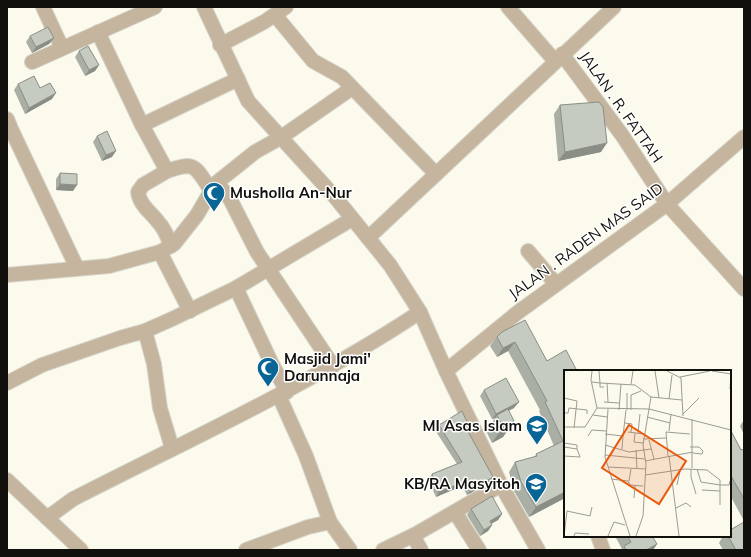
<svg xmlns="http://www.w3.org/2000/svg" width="751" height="557" viewBox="0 0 751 557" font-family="Mulish,sans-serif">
	<rect width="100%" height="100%" fill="#fbfaed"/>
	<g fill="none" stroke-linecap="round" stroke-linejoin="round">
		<!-- minor casing -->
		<g stroke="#d6d5c9" stroke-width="16">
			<g id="minor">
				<polyline points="43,7 62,48"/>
				<polyline points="204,7 248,101 335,197 390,265 420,312 446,371 501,485 538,550"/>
				<polyline points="508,7 555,61"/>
				<polyline points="275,15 313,61 342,77 436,174"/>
				<polyline points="98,32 142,125 238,79"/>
				<polyline points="220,45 264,22 286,7"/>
				<polyline points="562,54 622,135 667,204 744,289"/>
				<polyline points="32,62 155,7"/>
				<polyline points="7,119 12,131 7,133"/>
				<path d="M142,125L167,171C195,161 195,166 210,189"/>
				<polyline points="12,131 77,268"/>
				<path d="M167,171L143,185L138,192C140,206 151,212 159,223C165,229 168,238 171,246"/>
				<polyline points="215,184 223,190 230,199 257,252 333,366"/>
				<polyline points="368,238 614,7"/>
				<polyline points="528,251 556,284"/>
				<polyline points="160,252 190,311"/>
				<polyline points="7,275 109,266 160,252 174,244 197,215 215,184 255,152 280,138 352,88"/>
				<polyline points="236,288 271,362 287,392"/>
				<polyline points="145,331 154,364 160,408 172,448"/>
				<polyline points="446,371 517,313 667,204 744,137"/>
				<polyline points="7,383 42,365 120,338 145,331 172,319 236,288 352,219"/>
				<polyline points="279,396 306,456 330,522"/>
				<polyline points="7,480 81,550"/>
				<polyline points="455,512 479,550"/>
				<path d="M47,518L73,499C190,439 310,385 420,312"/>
				<polyline points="413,536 421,550"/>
				<polyline points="598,536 603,550"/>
				<polyline points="246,550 308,527 330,522 350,550"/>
				<polyline points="383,550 416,534 501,485"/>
			</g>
		</g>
		<!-- minor -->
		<use href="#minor" stroke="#c5b59f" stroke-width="14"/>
	</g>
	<!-- wall -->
	<g fill="#a9afa5">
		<polygon points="30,36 54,38 49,44 32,53 26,42"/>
		<polygon points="79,51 99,65 95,71 85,76 75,57"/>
		<polygon points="18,84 40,88 52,99 25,114 14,90"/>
		<polygon points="560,105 601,152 558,161 554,114"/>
		<polygon points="97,136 112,157 102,161 93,142"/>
		<polygon points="60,173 73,191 56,190 56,179"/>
		<polygon points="502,332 565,371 565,498 529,517 514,491 509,472 515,462 535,457 536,454 554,446 539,411 540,410 508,351 497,357 490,346 497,337"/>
		<polygon points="484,390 514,408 508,411 514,421 503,437 492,443 486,431 495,418 492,419 480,396"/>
		<polygon points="744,420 744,435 740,426"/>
		<polygon points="468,424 466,427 490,482 467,495 462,486 436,497 428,479 432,474 457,464 435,430 439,425"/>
		<polygon points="730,429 741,450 744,449 744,521 730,495"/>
		<polygon points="471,509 502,514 498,520 491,524 492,525 488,531 480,536 467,515"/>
		<polygon points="615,536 652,536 657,544 653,550 622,550 622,549"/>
		<polygon points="723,536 730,536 744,550 723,550 719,543"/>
	</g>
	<!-- shaded-wall -->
	<g fill="#8a8e86">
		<polygon points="54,38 49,44 32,53 36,47"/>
		<polygon points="99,65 95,71 85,76 89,70"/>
		<polygon points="56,93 52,99 25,114 29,108"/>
		<polygon points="607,143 601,152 558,161 565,152"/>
		<polygon points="116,151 112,157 102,161 106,155"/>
		<polygon points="60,184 77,185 73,191 56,190"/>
		<polygon points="515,342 508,351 497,357 503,348"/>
		<polygon points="519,402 514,408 498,416 497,415 495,418 492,419 496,414"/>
		<polygon points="514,421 503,437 492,443 503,427"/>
		<polygon points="493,477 490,482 467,495 471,490"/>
		<polygon points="466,481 462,486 436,497 439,492"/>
		<polygon points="565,492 565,498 529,517 536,507"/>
		<polygon points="502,514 498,520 485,527 490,521"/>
		<polygon points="492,525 488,531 480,536 484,530"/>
		<polygon points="657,544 653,550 646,550"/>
	</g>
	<!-- building -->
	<g fill="#c5cbc0" stroke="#8a8e86">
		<polygon points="48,27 54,38 36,47 30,36"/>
		<polygon points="88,46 99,65 89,70 79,51"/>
		<polygon points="34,76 40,88 50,83 56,93 29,108 18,84"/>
		<polygon points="599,102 603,107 607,143 565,152 560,105"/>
		<polygon points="107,131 116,151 106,155 97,136"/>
		<polygon points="60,173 77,174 77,185 60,184"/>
		<polygon points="525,320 547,361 566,350 577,371 565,371 565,492 536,507 521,482 515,462 537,456 536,454 563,441 545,402 547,401 515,342 503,348 497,337 502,332"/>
		<polygon points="506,378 519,402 496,414 484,390"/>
		<polygon points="508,409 514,421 503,427 497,415"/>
		<polygon points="462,411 468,424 465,426 493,477 471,490 466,481 439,492 432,474 462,462 439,425"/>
		<polygon points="730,429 741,450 744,449 744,499 730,474"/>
		<polygon points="492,496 502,514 490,521 492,525 484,530 471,509"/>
		<polygon points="744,522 744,550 736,550 728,536 730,536 730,530"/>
		<polygon points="627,536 652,536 657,544 646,550 641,550 640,549 638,550 626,550 624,546 631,542"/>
	</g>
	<!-- icons -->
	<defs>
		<g id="mosque-pin" transform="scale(1.15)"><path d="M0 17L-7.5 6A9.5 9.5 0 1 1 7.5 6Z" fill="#086595" stroke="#fff"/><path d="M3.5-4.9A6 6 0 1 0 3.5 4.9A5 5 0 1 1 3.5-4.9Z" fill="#fff"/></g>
		<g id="school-pin" transform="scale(1.15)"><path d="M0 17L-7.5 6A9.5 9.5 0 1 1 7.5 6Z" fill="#086595" stroke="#fff"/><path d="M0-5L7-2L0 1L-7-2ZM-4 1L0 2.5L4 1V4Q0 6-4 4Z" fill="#fff"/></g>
	</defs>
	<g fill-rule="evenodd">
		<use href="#mosque-pin" x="214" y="193"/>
		<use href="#mosque-pin" x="268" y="368"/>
		<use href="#school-pin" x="537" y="426"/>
		<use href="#school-pin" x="536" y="484"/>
	</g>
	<g text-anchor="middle" stroke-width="3" stroke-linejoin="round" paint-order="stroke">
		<!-- street labels -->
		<g font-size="15" fill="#11100c" stroke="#fff">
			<text transform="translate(621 107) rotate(55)" y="5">JALAN . R. FATTAH</text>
			<text transform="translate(586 241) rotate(-36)" y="5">JALAN . RADEN MAS SAID</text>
		</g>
		<!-- poi labels -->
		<g font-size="15" font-weight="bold" fill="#11100c" stroke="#fff" text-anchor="start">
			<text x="230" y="198">Musholla An-Nur</text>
			<text x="284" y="364">Masjid Jami'<tspan x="284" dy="17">Darunnaja</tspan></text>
			<text x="522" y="431" text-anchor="end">MI Asas Islam</text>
			<text x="520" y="489" text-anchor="end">KB/RA Masyitoh</text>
		</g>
	</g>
	<!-- overview -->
	<g transform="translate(564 370)">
		<rect width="167" height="167" fill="#fbfaed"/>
		<path fill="none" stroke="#9d9c93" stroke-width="1" d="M35,1L36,13L71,15L87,27L118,30M91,1L95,28M103,1L117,8L119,46M148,1L167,4M116,7L146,1M28,12L36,13V17H40M43,13L44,32M67,14L69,1M166,19L167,4M0,28L13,31L10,58M105,29L108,5M40,32L55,33M33,38L85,39L167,60M44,39L41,87L66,166M55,40L57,14M63,40V23M67,40V25L77,21M0,43H4L5,38L23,40V44M119,44L135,28M29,45L43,47M83,47L106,53M128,49V98M61,53L68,54L67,62M0,57H21L33,38L27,10L28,1M105,61L107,44M64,62L80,64M71,63L70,72L79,73M74,63L76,44M41,64L59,66L62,40M24,66L28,60L42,61M79,69L102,68M85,70L90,89M0,73L13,75V79L0,77M41,75L65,82L87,79M126,77H135L139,81L138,84L129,83M58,79L59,66M72,80L73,99M41,85L81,89M0,86L16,87L13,79M104,86L102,62L126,64M105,86L115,166M81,91L129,82M44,97L82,99M127,99V107L132,124M133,99L137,112L156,115M81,105L121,99L143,100L156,110V135M47,109L64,111L66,115L79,116M65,111L67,99M113,115L116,101M156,115H165L166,111M138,120L156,121M70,128L71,116M112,138L122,133L127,137M0,166L3,141L26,146L28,137M10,166L11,163L25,164M44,166L50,152L61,155M72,166L79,146L82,94L79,75L87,27"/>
		<path fill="#e8590c" fill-opacity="0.15" stroke="#e8590c" stroke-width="2" d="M65,55L122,91L95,134L38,98Z"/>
		<rect width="167" height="167" fill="none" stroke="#11100c" stroke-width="2"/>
	</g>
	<!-- border -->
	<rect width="751" height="557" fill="none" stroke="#11100c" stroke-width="16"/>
</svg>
